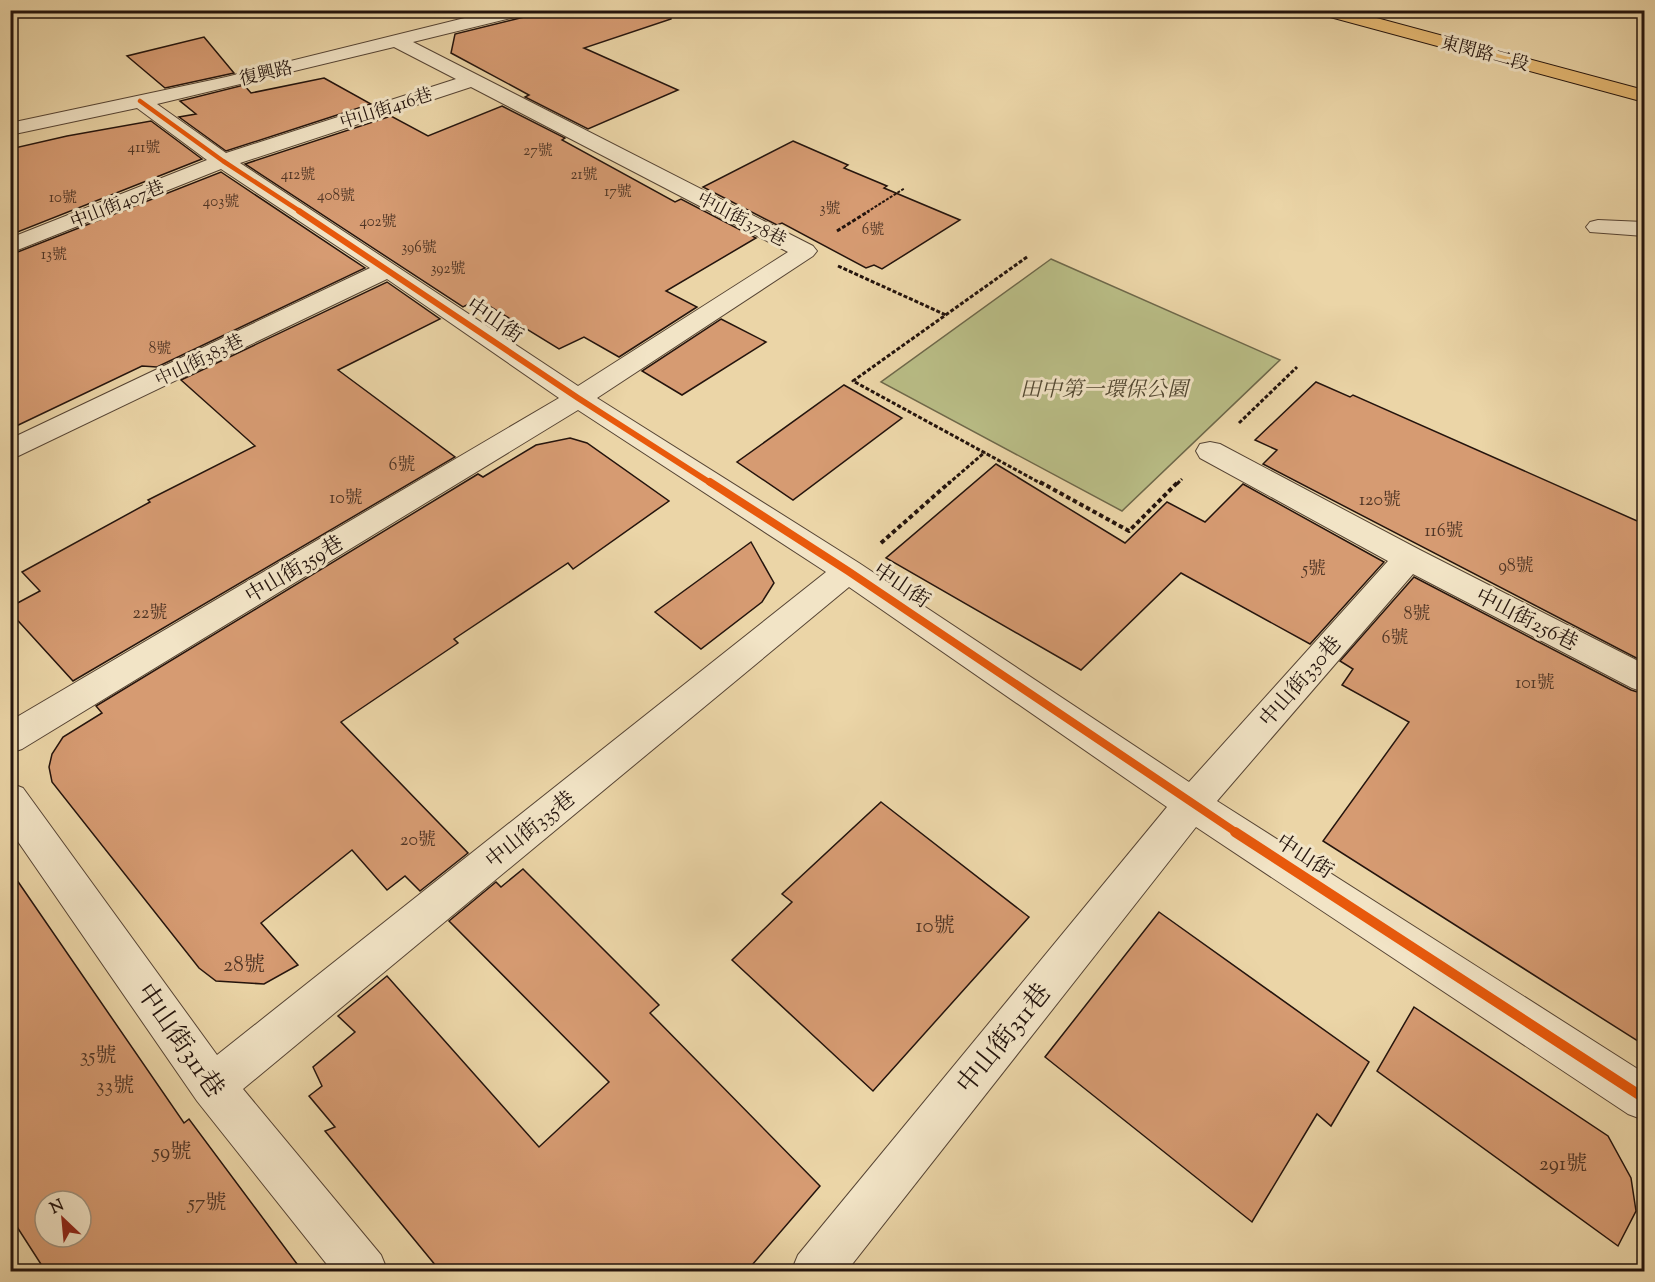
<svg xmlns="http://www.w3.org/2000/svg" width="1655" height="1282" viewBox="0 0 1655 1282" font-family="'Sorts Mill Goudy','Noto Serif TC',serif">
	<rect width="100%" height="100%" fill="#ebd5a7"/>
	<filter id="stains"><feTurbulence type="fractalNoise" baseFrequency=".00333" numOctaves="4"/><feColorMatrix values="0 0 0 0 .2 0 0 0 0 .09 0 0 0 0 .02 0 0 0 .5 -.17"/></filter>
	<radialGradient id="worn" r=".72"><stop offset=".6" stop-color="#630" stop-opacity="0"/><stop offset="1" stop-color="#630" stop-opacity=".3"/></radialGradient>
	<!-- green -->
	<polygon fill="#b9bd86" stroke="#6e684a" stroke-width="1.5" points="1051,259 1280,360 1122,511 881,382"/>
	<!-- building -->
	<g fill="#d69b72" stroke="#24140d" stroke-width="1.5" fill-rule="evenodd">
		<polygon points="532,10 670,10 671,19 584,48 678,90 588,129 525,97 529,95 451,53 455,34 528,16"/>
		<polygon points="204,37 234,73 165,88 127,56"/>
		<polygon points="324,78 371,104 226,151 179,117 196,114 180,101 244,85 251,93"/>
		<polygon points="502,106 565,138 562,140 675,202 681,199 756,238 666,291 697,307 619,357 584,337 559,349 478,299 463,307 245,164 391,116 428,136"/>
		<polygon points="151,121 202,159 10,235 10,149 67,136"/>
		<polygon points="793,141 848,165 844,168 887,186 884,188 960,220 882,269 874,265 866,268 782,223 777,225 703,187"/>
		<polygon points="221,172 365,268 157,367 142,366 10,429 10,255"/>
		<polygon points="387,282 440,319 338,370 455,457 73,681 10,612 10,607 40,591 22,572 150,502 148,500 255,446 181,380"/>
		<polygon points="721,319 766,342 682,395 642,371"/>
		<polygon points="1316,382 1350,397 1353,395 1644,524 1644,662 1263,464 1277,450 1255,440"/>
		<polygon points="844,385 902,418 793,500 737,462"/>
		<polygon points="570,438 587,443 669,501 573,569 568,563 454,639 458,643 341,722 468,853 420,891 405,876 387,890 352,850 261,923 298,965 264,984 216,981 199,968 52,782 49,767 52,754 63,737 102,713 96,706 478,474 483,477 536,445"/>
		<polygon points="996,464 1125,543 1167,502 1205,522 1243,484 1384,562 1310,644 1181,573 1081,670 886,558"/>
		<polygon points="751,542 774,583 762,602 701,649 655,612"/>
		<polygon points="1414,577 1631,690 1644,694 1644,1045 1323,841 1409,722 1342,685 1353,669 1340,661"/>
		<polygon points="881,802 1029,917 873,1091 732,960 792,902 782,894"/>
		<polygon points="523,869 659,1005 650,1013 820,1186 746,1272 441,1272 325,1131 335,1127 309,1096 322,1086 313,1067 355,1032 338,1016 387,976 539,1147 609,1082 449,921 496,882 501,887"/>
		<path d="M10,870L184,1123L189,1119L303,1272H46L10,1216ZM45,1201H81V1237H45Z"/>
		<polygon points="1159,912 1369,1062 1331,1126 1317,1114 1252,1222 1045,1057"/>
		<polygon points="1414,1007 1608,1136 1631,1178 1636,1211 1618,1246 1377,1071"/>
	</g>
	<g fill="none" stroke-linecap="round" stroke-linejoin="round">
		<!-- minor casing -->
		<g stroke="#564434" stroke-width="2">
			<g id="minor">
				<path d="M497,10H530L527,14L413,42L813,246L817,251L813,256L597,398L859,563L1189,782L1388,561L1200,458L1196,451L1200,444L1210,442L1220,444L1420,550L1644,664V692L1632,688L1413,574L1217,801L1644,1073V1120L1628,1114L1196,827L846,1272H791L798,1255L1167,807L849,587L243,1089L381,1255L388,1272H333L197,1101L10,830V783L23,788L217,1055L826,572L578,410L22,749L10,753V721L559,398L387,279L10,460V439L370,268L221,169L10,253V238L207,160L137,108L10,135V123L226,77ZM394,47L456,79L226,153L157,104ZM471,87L788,252L578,386L240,163Z"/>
				<polygon points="1598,220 1644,222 1644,236 1590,232 1586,227 1590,222"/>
			</g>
		</g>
		<!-- major casing -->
		<g stroke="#24140d" stroke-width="2">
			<polygon id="major" points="1316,10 1347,10 1644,90 1644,102 1319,14"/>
		</g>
		<!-- path-far2 -->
		<polyline stroke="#24140d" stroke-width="2" stroke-dasharray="3 1.5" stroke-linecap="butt" points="867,212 905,188"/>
		<!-- path-far1 -->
		<g stroke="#24140d" stroke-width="3" stroke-dasharray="4 2" stroke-linecap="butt">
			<polyline points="837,231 869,211"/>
			<polyline points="1027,257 853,381 1042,484"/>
			<polyline points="838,266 946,315"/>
			<polyline points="1239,423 1297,367"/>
			<polyline points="948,484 985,452"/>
			<polyline points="1177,484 1182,479"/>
		</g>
		<!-- path -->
		<g stroke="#24140d" stroke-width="4" stroke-dasharray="4.5 3" stroke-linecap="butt">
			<polyline points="1040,482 1129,531 1178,482"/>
			<polyline points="881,543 950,482"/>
		</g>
		<!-- minor -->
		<use href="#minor" fill="#f2e4c6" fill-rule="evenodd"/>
		<!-- major -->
		<use href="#major" fill="#e6ba74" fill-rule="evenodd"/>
		<!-- cycleway-far3 casing -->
		<g stroke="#f2e4c6" stroke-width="7">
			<polyline id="cycleway-far3" points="140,101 223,161 301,212"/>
		</g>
		<!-- cycleway-far2 casing -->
		<g stroke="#f2e4c6" stroke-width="9">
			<polyline id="cycleway-far2" points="299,211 578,398 712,484"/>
		</g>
		<!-- cycleway-far1 casing -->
		<g stroke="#f2e4c6" stroke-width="11">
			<polyline id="cycleway-far1" points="710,482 848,571 1237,833"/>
		</g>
		<!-- cycleway casing -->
		<g stroke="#f2e4c6" stroke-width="14">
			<polyline id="cycleway" points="1235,832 1644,1098"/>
		</g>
		<!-- cycleway-far3 -->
		<use href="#cycleway-far3" stroke="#e8590c" stroke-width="4.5"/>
		<!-- cycleway-far2 -->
		<use href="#cycleway-far2" stroke="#e8590c" stroke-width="6"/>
		<!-- cycleway-far1 -->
		<use href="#cycleway-far1" stroke="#e8590c" stroke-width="8"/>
		<!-- cycleway -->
		<use href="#cycleway" stroke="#e8590c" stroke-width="10"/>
	</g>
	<g text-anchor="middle" stroke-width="6" stroke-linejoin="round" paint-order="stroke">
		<!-- far-number labels -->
		<g font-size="15" fill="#503626">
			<text x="144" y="152">411號</text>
			<text x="538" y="155">27號</text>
			<text x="298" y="179">412號</text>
			<text x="584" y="179">21號</text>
			<text x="618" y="196">17號</text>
			<text x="336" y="200">408號</text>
			<text x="63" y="202">10號</text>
			<text x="221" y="206">403號</text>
			<text x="830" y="213">3號</text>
			<text x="378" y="226">402號</text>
			<text x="873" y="234">6號</text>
			<text x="419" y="252">396號</text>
			<text x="54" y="259">13號</text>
			<text x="448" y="273">392號</text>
			<text x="160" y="353">8號</text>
		</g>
		<!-- far-street labels -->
		<g font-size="18" fill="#24140d" stroke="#f2e4c6">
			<text transform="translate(1485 53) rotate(15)" y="6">東閔路二段</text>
			<text transform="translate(266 73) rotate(-13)" y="6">復興路</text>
			<text transform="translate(386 108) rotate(-18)" y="6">中山街416巷</text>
			<text transform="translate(117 204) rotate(-22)" y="6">中山街407巷</text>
			<text transform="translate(742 219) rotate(27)" y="6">中山街378巷</text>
			<text transform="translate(199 360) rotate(-26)" y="6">中山街383巷</text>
		</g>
		<!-- number labels -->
		<g font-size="18" fill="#503626">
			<text x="402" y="470">6號</text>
			<text x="346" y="503">10號</text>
			<text x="1380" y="505">120號</text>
			<text x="1444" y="536">116號</text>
			<text x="1516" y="571">98號</text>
			<text x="1314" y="574">5號</text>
			<text x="150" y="618">22號</text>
			<text x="1417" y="619">8號</text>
			<text x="1395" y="643">6號</text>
			<text x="1535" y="688">101號</text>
			<text x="418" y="845">20號</text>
		</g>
		<!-- street labels -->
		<g font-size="21" fill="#24140d" stroke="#f2e4c6">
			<text transform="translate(495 320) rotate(34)" y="7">中山街</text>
			<text transform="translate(294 569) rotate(-31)" y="7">中山街359巷</text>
			<text transform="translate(902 585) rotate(34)" y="7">中山街</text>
			<text transform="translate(1527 619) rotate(27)" y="7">中山街256巷</text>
			<text transform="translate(1300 681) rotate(-49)" y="7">中山街330巷</text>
			<text transform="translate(530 829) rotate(-39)" y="7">中山街335巷</text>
			<text transform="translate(1305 856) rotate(33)" y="7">中山街</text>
		</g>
		<!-- park labels -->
		<g font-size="21" font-style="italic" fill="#514731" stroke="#f2e4c6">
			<text x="1104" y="396">田中第一環保公園</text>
		</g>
		<!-- near-number labels -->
		<g font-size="21" fill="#503626">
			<text x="935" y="932">10號</text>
			<text x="244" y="971">28號</text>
			<text x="98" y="1062">35號</text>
			<text x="115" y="1092">33號</text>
			<text x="172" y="1158">59號</text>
			<text x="1563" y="1170">291號</text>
			<text x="207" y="1209">57號</text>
		</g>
		<!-- near-street labels -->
		<g font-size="26" fill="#24140d" stroke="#f2e4c6">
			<text transform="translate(1003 1038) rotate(-51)" y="9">中山街311巷</text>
			<text transform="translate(181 1040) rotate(55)" y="9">中山街311巷</text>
		</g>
	</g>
	<!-- margin -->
	<rect width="1655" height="1282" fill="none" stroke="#ebd5a7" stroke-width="36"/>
	<rect x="12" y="12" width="1631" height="1258" fill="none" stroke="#24140d" stroke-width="3"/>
	<rect x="18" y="18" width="1619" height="1246" fill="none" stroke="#24140d" stroke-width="1.5"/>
	<!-- north arrow -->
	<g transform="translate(63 1219) rotate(334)"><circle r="28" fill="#f2e4c6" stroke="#a0917c" stroke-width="1.5"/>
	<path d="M0-4.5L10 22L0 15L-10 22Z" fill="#8f2418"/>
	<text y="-9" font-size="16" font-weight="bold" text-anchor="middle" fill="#24140d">N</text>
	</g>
	<rect width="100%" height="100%" filter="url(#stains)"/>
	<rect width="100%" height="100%" fill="url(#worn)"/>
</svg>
